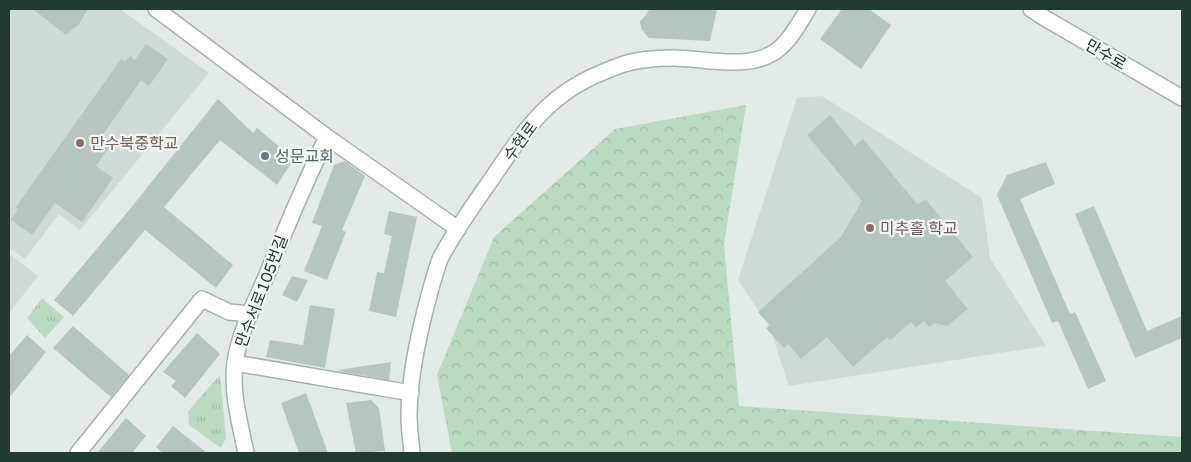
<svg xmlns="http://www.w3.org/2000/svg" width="1191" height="462" viewBox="0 0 1191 462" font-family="'Varela Round','Noto Sans KR',sans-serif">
	<defs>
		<pattern id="forest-crowns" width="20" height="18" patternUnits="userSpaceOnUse" patternTransform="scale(1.25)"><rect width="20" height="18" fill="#bbdac2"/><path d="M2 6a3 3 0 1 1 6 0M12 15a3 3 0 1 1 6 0" fill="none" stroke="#a0bca7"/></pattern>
		<pattern id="park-tufts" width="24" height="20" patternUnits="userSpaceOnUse" patternTransform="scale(1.25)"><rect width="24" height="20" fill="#bbdac2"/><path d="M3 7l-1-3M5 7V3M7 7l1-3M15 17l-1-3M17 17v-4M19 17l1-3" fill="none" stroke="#a0bca7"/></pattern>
	</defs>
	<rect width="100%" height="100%" fill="#e1eae6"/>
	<!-- built -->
	<g fill="#cfdad5">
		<polygon points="9,9 120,9 209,73 80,230 59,214 25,259 9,247"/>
		<polygon points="822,96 982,198 990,258 1046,346 789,386 770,328 738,280 797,98"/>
		<polygon points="9,254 38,276 9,313"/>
	</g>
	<!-- forest -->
	<polygon fill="url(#forest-crowns)" points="746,105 724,245 739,406 1182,437 1182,453 452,453 437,375 494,237 615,129"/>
	<!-- park -->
	<g fill="url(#park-tufts)">
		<polygon points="42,298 64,317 45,338 27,318"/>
		<polygon points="220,375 226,438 221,448 189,425 188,411"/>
	</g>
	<!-- building -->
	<g fill="#b7c5bf">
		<polygon points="33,9 88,9 79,24 66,35"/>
		<polygon points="650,9 717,9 710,41 649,38 642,30 640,22"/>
		<polygon points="842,9 869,9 891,25 861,69 820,39"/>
		<polygon points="146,44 168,59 149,86 141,80 102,136 112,143 96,166 113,178 82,222 55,203 32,235 11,220 17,211 16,207 121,59 125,62 130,56 135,60"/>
		<polygon points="218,99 253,133 257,128 294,159 277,185 220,140 164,207 233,265 216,288 145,230 73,316 54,300 130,209"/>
		<polygon points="830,115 855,146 863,139 917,204 926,200 973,257 945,281 968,309 947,326 934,323 929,327 924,321 916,328 911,322 890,340 887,337 853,367 827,337 801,359 788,344 784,348 766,328 770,325 758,312 841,237 862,201 807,135"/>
		<polygon points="345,161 365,176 342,230 346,232 327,280 304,271 322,226 312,223 334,165"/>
		<polygon points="1046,162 1055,184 1020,199 1070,314 1075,312 1106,381 1088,389 1058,321 1052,323 997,195 1007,175"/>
		<polygon points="1094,206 1147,331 1182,316 1182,338 1135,358 1075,214"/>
		<polygon points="389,211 417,217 396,317 369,311 377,272 384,273 392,236 384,234"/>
		<polygon points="292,276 308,280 297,302 282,295"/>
		<polygon points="310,305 335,309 325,368 266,357 270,340 303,345"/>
		<polygon points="73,326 129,375 111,397 53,348"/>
		<polygon points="197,333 220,354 185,398 171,386 176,381 163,372"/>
		<polygon points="27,335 46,352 9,398 9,356"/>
		<polygon points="391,362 389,380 338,371 338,370"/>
		<polygon points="306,393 328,453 299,453 281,403"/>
		<polygon points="371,400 379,408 385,451 356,453 346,403"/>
		<polygon points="126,418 146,436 132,453 97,453"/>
		<polygon points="173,426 207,453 163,453 156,447"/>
	</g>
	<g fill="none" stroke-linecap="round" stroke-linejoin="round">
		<!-- minor casing -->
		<g stroke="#a4b2ac" stroke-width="18">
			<g id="minor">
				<polyline points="156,9 327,137 458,229"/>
				<polyline points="1031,9 1043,17 1182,98"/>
				<polyline points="235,363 411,393"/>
				<polyline points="78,453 202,299 229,312 250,314"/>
				<path d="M246,453C240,423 231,393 235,363C239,333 254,304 266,277C285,230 305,183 327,137"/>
			</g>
		</g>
		<!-- tertiary casing -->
		<g stroke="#a4b2ac" stroke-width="18">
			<path id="tertiary" d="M412,453C411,441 409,428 409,416C409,379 417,342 426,307C430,292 435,271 441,257C456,229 475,203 493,177C514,146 535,113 566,92C584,79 604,71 624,64C640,59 657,58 673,58C707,58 755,73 782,46C793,36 800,22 808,9"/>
		</g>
		<!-- minor -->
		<use href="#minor" stroke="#fff" stroke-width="15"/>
		<!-- tertiary -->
		<use href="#tertiary" stroke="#fff" stroke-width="15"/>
	</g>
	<!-- markers -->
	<g fill="#8d6e63" stroke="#f1f7f4" stroke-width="2">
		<circle cx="80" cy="143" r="5"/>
		<circle cx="870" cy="228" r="5"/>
	</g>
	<circle fill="#6b7280" stroke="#f1f7f4" stroke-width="2" cx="265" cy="156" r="5"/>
	<g text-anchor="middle" stroke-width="4.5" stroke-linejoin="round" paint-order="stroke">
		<!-- street labels -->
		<g font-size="16" fill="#233a32" stroke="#f1f7f4">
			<text transform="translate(1106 54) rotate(30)" y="6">만수로</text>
			<text transform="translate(520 141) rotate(-53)" y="6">수현로</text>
			<text transform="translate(261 291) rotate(-69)" y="6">만수서로105번길</text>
		</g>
		<!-- education labels -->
		<g font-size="16" fill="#785e54" stroke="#f1f7f4" text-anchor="start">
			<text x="90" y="149">만수북중학교</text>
			<text x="880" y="234">미추홀 학교</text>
		</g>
		<!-- worship labels -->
		<g font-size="16" fill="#5b616d" stroke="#f1f7f4" text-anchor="start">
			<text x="275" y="162">성문교회</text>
		</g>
	</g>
	<!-- border -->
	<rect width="1191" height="462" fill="none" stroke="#233a32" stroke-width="20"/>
</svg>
